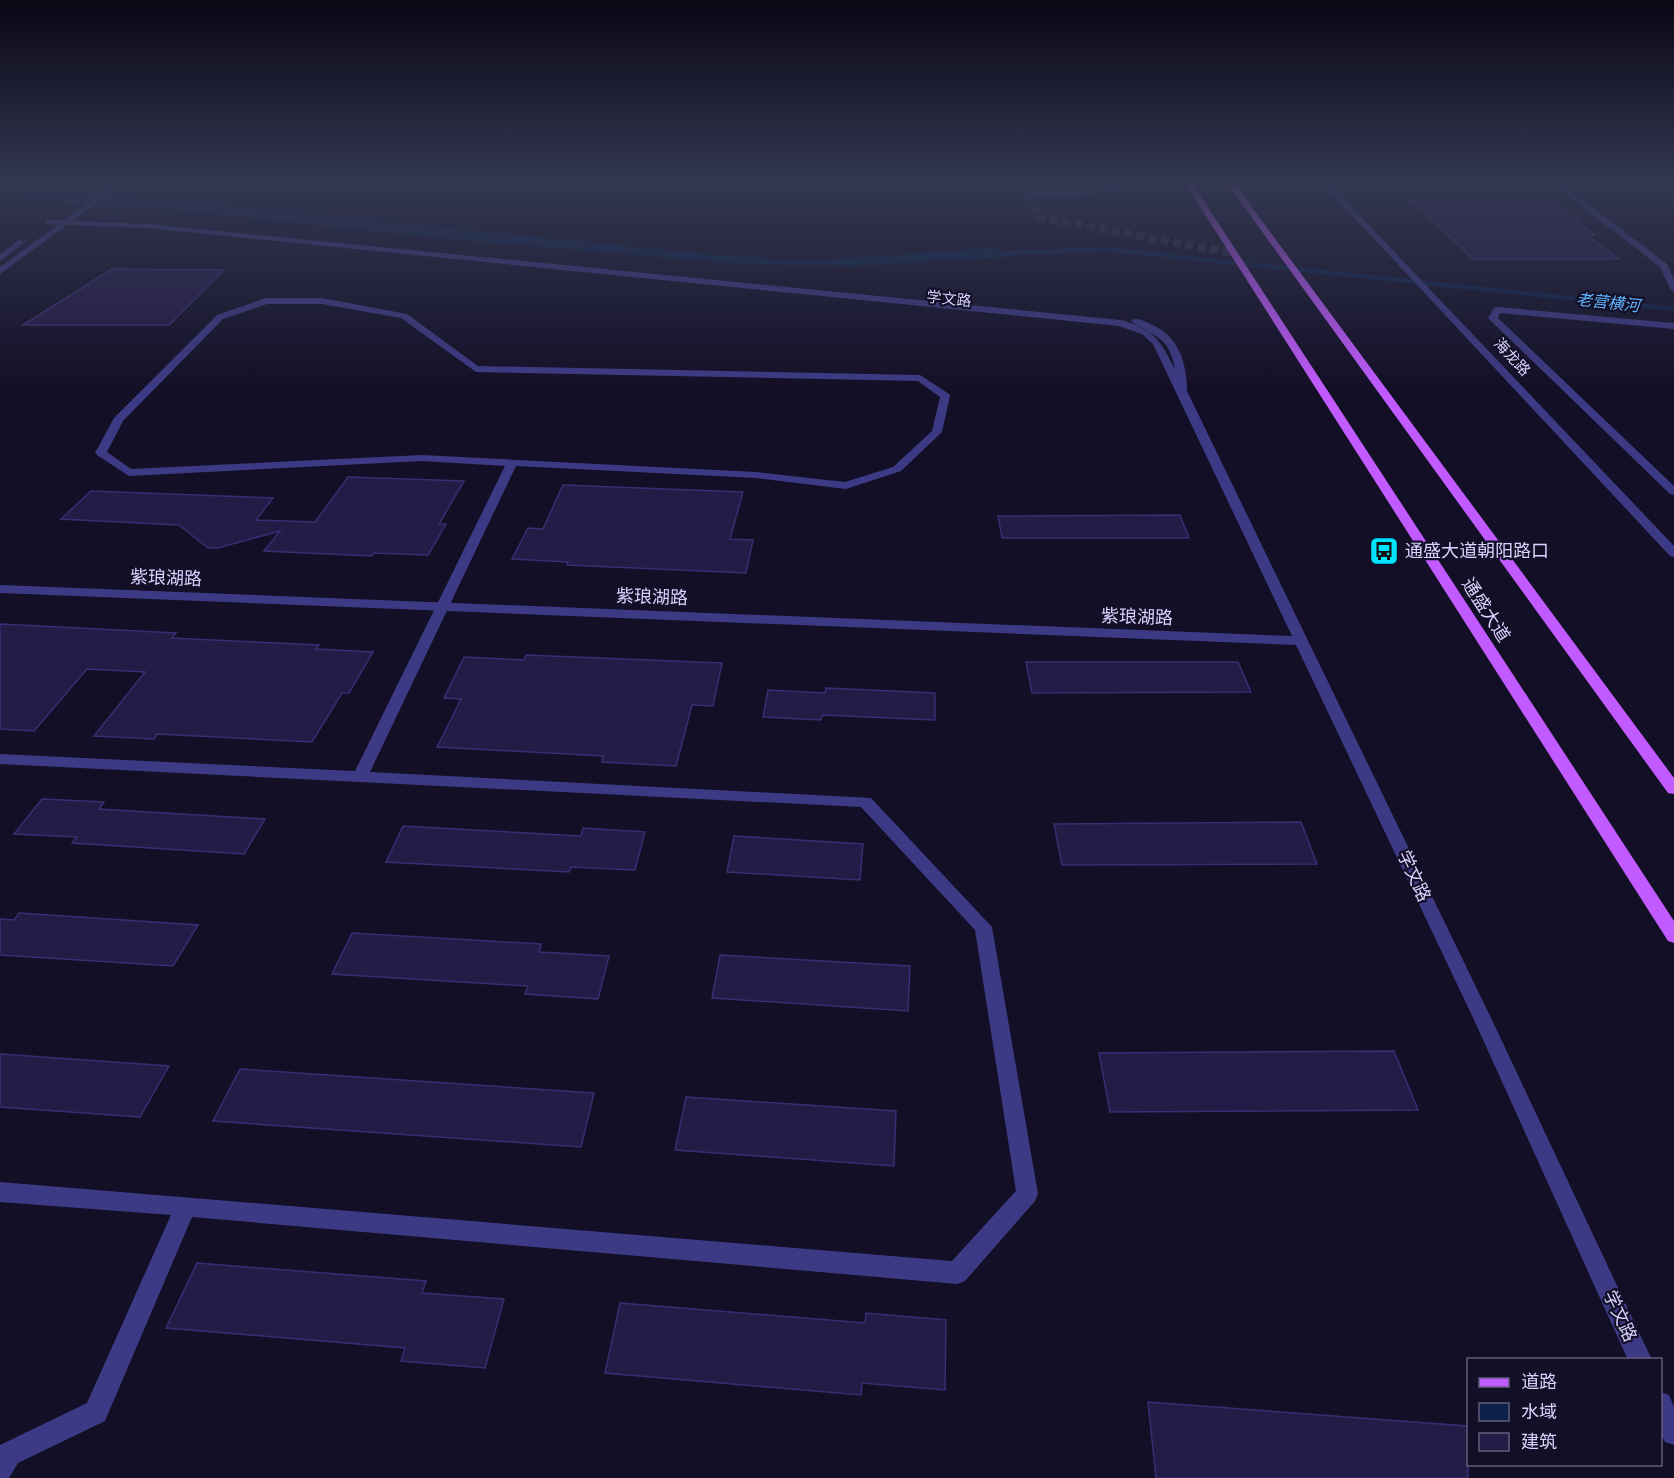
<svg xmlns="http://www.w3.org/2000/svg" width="1674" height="1478" viewBox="0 0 1674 1478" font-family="Montserrat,'Noto Sans SC',sans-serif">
	<rect width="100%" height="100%" fill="#130f26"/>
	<!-- water -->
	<polygon fill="#0c2248" points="0,185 131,196 706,254 782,259 855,258 998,247 1009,257 855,266 742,264 449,239 147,207 113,209 0,194"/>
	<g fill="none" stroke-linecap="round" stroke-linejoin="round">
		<!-- stream -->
		<polyline stroke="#0c2248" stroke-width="4.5" points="996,254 1104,249 1674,309"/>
	</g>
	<!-- building -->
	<g fill="#241b47" stroke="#3b2d73" stroke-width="1.5">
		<polygon points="1411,200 1550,200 1595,235 1587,235 1618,259 1473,259"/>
		<polygon points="112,269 224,270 169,325 23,325"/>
		<polygon points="348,477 464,481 439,524 446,524 428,555 374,553 372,556 264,551 280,531 218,548 208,548 179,525 61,519 91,491 273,498 256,520 315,522"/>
		<polygon points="563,485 743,492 730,539 753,540 746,573 567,565 568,562 512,559 528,528 543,529"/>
		<polygon points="1180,515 1189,538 1002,538 998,516"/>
		<polygon points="0,624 176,633 172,638 319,645 316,649 373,652 349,693 342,693 312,742 157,734 154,739 94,736 145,672 87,669 34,731 0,729"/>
		<polygon points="526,655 722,663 713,706 692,705 676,766 602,762 603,756 437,747 461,699 444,698 464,657 524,660"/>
		<polygon points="1026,662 1238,662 1251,692 1032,693"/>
		<polygon points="826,688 935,693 935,720 822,715 821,720 763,717 768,690 825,693"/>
		<polygon points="42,799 104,802 99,809 265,819 244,854 72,843 77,837 14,834"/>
		<polygon points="1301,822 1317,864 1062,865 1054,824"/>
		<polygon points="403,826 581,836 583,828 645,832 635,870 571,867 569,872 386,862"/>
		<polygon points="734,836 863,844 860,880 727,872"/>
		<polygon points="19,913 198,925 173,966 0,955 0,919 14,920"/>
		<polygon points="352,933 541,944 539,952 609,956 598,999 525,994 528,986 332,974"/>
		<polygon points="720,955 910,966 908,1011 712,998"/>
		<polygon points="1394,1051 1418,1110 1110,1112 1099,1053"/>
		<polygon points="0,1054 169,1066 140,1117 0,1107"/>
		<polygon points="240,1069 594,1093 581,1147 213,1121"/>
		<polygon points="686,1097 896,1111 894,1166 675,1150"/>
		<polygon points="197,1263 426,1281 422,1293 504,1299 485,1368 401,1361 405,1348 166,1328"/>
		<polygon points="620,1303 865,1323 866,1313 946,1320 945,1390 862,1383 861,1395 605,1373"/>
		<polygon points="1148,1402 1468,1426 1468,1478 1156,1478"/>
	</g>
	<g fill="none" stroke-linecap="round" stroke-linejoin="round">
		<!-- minor-tunnel -->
		<polyline stroke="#312d47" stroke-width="8" stroke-dasharray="8 4.5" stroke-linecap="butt" points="1028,194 1038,217 1233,253"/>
		<!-- minor -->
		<g fill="#3d3a85" fill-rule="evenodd">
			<polygon points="1141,183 1162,183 1070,197 1028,196 1024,194 1028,192 1070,193"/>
			<polygon points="1552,183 1560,183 1667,264 1674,279 1674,292 1670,289 1660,267"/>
			<path d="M266,298H322L407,314L478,366L920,375L949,394L950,396L942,432L901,471L846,489L756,478L516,466L370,772L871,798L992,927L1038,1194L1035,1201L965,1281L957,1284L192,1217L105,1421L18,1463L9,1478H0V1445L87,1403L171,1215L0,1202V1182L952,1261L1016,1191L975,930L861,807L0,764V754L355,771L505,466L422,461L129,476L97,455L95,453L114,418L217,315ZM267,304H322L401,318L476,372L918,381L940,397L932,431L893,467L845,482L756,472L422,455L131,469L107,452L123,421L223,319Z"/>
			<polygon points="1497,307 1674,323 1674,329 1500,313 1498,318 1674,486 1674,495 1670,494 1490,320 1488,318 1494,308"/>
		</g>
		<!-- tertiary -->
		<g fill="#3d3a85" fill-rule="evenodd">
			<path d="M114,183H122L73,221L147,224L1121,320C1154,329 1160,340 1175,369C1168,333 1154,339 1131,321C1137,317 1142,320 1148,323C1178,334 1187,362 1187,391L1493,1022L1652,1360H1628L1475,1022L1296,645L0,593V585L1292,636L1153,344L1142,334L1119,326L147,228L67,225L0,274V267L58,225L46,224V220H64Z"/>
			<polygon points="1322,183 1329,183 1674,546 1674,557 1670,556"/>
			<polygon points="19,240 26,242 0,261 0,254"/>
			<polygon points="1660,1392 1669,1395 1674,1407 1674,1445 1665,1442 1660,1432"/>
		</g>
		<!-- primary -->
		<g fill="#c25bff" fill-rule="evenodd">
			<polygon points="1185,183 1192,183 1674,921 1674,943 1668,941"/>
			<polygon points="1227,183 1234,183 1674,778 1674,794 1668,793"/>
		</g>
	</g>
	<!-- sky -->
	<linearGradient id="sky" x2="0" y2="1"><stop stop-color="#0a0815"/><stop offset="0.47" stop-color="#333752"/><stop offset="1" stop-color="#333752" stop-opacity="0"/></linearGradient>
	<rect width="1674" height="390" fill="url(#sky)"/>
	<!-- icons -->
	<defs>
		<g id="bus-square" transform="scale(1.5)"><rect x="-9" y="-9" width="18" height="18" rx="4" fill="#00e5ff" stroke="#130f26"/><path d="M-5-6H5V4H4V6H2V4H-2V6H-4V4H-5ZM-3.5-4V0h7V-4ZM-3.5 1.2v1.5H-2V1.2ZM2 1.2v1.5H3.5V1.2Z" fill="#111"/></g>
	</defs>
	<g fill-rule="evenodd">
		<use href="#bus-square" x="1384" y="551"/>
	</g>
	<g text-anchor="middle" stroke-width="4.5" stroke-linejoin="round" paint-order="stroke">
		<!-- far-street labels -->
		<g font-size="15" fill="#d9d4ff" stroke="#130f26">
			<text transform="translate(949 299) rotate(6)" y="5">学文路</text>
			<text transform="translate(1512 357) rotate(47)" y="5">海龙路</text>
		</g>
		<!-- far-water labels -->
		<g font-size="16" font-style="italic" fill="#62b6ff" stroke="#130f26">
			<text transform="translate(1608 302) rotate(6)" y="6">老营横河</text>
		</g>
		<!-- poi labels -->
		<g font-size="18" fill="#d9d4ff" stroke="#130f26" text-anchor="start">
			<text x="1405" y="557">通盛大道朝阳路口</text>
		</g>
		<!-- street labels -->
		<g font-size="18" fill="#d9d4ff" stroke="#130f26">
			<text transform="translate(166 578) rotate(2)" y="6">紫琅湖路</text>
			<text transform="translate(652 597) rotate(2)" y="6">紫琅湖路</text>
			<text transform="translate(1486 610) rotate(57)" y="6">通盛大道</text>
			<text transform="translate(1137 617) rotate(2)" y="6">紫琅湖路</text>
			<text transform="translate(1414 876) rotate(65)" y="6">学文路</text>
			<text transform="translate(1620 1316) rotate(65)" y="6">学文路</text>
		</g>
	</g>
	<!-- legend -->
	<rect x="1467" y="1358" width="195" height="108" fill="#130f26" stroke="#625e7d" stroke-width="1.5"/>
	<rect x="1479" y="1378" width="30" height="9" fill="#c25bff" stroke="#625e7d" stroke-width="1.5"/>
	<text x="1521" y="1388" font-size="18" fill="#d9d4ff">道路</text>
	<rect x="1479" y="1403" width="30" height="18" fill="#0c2248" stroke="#625e7d" stroke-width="1.5"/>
	<text x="1521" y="1418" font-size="18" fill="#d9d4ff">水域</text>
	<rect x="1479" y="1433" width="30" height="18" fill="#241b47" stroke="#625e7d" stroke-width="1.5"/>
	<text x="1521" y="1448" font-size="18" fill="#d9d4ff">建筑</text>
</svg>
